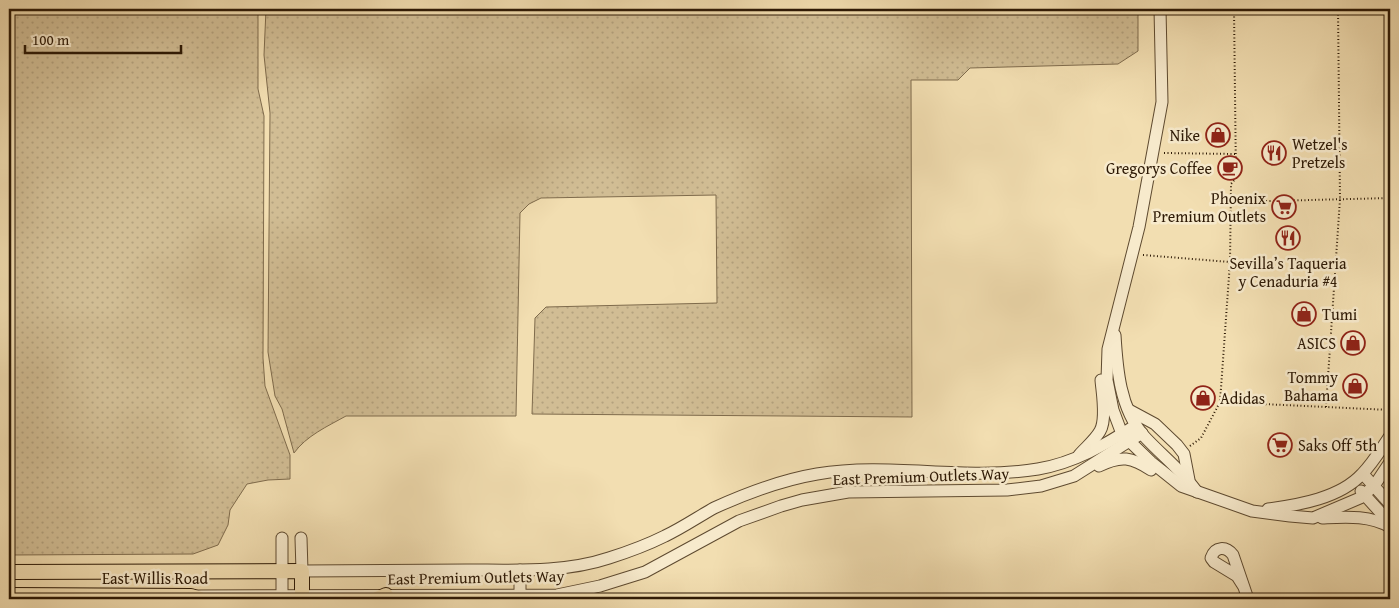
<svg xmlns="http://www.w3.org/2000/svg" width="1399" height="608" viewBox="0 0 1399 608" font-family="'Gentium Book Plus',serif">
	<defs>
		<pattern id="grass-dots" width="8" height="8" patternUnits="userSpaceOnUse" patternTransform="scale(1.25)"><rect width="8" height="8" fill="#d1bd94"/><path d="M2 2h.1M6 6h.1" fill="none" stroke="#b4a27e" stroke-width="1.8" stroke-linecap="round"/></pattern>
	</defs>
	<rect width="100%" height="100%" fill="#f2deb1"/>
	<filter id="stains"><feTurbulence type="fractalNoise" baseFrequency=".004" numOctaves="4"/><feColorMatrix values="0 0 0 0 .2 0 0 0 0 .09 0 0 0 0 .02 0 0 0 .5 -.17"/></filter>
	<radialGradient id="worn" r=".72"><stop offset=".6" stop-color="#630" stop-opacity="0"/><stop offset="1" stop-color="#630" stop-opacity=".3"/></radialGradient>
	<!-- grass -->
	<g fill="url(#grass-dots)" stroke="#7f6b4c">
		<polygon points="9,9 258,9 258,89 264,116 263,358 265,386 290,455 290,479 268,480 247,484 230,510 228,525 218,545 193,554 9,555"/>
		<path d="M266,9H1138V51L1118,64L970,68L958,80H911L912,417L532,414L535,318L546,307L717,303L716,195L541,198L529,204L520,213L516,416H346C328,426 306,436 294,453L282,409L275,396L268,352L270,113L264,55Z"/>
	</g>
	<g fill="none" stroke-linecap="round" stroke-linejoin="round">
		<!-- minor casing -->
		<g stroke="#5e4a30" stroke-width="13">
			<g id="minor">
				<polyline points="1160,9 1162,102 1139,227 1108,349 1107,380 1113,410 1122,434 1151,462 1181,486 1252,511 1290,516 1313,518 1360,498 1374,486 1390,462"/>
				<path d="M1115,335C1117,369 1120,408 1143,435C1161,455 1182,470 1197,492"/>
				<polyline points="1129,410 1155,424 1177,445 1184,454 1189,480"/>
				<path d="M1079,455C1086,447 1095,440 1100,431C1107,419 1102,393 1101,380"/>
				<path d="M1099,466C1121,455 1132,457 1151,470"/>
				<polyline points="1363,474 1390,504"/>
				<polyline points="1361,491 1390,523"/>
				<path d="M1268,509C1299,505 1340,498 1362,474C1373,463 1381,449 1390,436"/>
				<path d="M1322,518C1346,517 1369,515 1390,527"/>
				<path d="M301,538L302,571C357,571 412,570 467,570C514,570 564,573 609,558C628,552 647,545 665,536C682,528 698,517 714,508C747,493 781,480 817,474C890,462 964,481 1038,469C1074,463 1105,445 1136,425"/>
				<polyline points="520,570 520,595"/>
				<path d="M1244,587L1237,576L1214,562L1211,558C1215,546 1226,546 1233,555L1248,599"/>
				<polyline points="191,596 557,595 600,586 645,572 739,521 781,506 802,500 848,492 1007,490 1041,486 1074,476 1142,433"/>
				<polyline points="282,599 282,538"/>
			</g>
		</g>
		<!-- major casing -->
		<g stroke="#2d1905" stroke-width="16">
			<g id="major">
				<polyline points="9,572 302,571 302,599"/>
				<polyline points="9,595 191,596 200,599"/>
				<polyline points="377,599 386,595"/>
			</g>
		</g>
		<!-- path -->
		<g stroke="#2d1905" stroke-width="2" stroke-dasharray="1 2.5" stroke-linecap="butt">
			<polyline points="1164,153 1236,154"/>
			<polyline points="1231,202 1390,198"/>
			<polyline points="1143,255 1230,262"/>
			<polyline points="1220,402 1390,410"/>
			<polyline points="1326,407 1340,199 1338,9"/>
			<polyline points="1190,446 1201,438 1220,402 1230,262 1231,184 1236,178 1234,9"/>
		</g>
		<!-- minor -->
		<use href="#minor" stroke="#f7eacc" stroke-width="11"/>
		<!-- major -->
		<use href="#major" stroke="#f2deb1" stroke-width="14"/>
	</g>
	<!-- icons -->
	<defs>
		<g id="shop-ring" transform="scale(1.25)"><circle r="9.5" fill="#f7eacc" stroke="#8f2418" stroke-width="1.5"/><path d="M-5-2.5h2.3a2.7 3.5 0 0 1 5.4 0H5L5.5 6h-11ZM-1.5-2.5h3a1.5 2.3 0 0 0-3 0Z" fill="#8f2418"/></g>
		<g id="restaurant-ring" transform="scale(1.25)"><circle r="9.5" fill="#f7eacc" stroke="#8f2418" stroke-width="1.5"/><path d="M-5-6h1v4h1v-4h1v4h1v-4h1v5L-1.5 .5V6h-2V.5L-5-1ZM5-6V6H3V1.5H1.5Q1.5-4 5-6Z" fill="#8f2418"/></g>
		<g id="cafe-ring" transform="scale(1.25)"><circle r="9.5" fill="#f7eacc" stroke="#8f2418" stroke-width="1.5"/><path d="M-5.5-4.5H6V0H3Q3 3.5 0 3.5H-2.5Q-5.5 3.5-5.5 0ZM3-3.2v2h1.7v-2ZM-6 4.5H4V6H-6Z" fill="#8f2418"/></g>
		<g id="supermarket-ring" transform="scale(1.25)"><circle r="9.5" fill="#f7eacc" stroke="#8f2418" stroke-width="1.5"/><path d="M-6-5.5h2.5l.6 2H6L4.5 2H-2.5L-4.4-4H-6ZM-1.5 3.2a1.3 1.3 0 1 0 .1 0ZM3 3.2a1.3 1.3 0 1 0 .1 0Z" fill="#8f2418"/></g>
	</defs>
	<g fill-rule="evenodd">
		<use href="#shop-ring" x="1218" y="135"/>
		<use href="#restaurant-ring" x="1274" y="153"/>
		<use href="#cafe-ring" x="1230" y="168"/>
		<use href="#supermarket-ring" x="1284" y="207"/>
		<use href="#restaurant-ring" x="1288" y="238"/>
		<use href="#shop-ring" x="1304" y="314"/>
		<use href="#shop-ring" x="1353" y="343"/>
		<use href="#shop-ring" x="1355" y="386"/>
		<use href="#shop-ring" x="1203" y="398"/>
		<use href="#supermarket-ring" x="1280" y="445"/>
	</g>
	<g text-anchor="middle" stroke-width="5" stroke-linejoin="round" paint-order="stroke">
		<!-- poi labels -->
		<g font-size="16" fill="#2d1905" stroke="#f7eacc" text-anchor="end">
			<text x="1200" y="141">Nike</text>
			<text x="1292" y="150" text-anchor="start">Wetzel's<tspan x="1292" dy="18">Pretzels</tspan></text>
			<text x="1212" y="174">Gregorys Coffee</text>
			<text x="1266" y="204">Phoenix<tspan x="1266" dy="18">Premium Outlets</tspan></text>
			<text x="1288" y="269" text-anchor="middle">Sevilla’s Taqueria<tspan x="1288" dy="18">y Cenaduria #4</tspan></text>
			<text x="1322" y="320" text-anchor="start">Tumi</text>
			<text x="1336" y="349">ASICS</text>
			<text x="1338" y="383">Tommy<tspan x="1338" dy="18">Bahama</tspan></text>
			<text x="1220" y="404" text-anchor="start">Adidas</text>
			<text x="1298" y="451" text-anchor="start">Saks Off 5th</text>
		</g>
		<!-- street labels -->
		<g font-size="16" fill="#2d1905" stroke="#f7eacc">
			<text transform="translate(921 476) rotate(-2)" y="6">East Premium Outlets Way</text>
			<text transform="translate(476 577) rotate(-1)" y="6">East Premium Outlets Way</text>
			<text x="155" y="584">East Willis Road</text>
		</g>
	</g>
	<!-- margin -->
	<rect width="1399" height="608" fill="none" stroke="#f2deb1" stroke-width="30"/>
	<rect x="10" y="10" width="1379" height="588" fill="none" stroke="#2d1905" stroke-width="2.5"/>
	<rect x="15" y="15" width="1369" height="578" fill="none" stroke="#2d1905"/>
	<!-- scale -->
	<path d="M25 45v8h156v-8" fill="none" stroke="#2d1905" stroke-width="2.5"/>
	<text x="32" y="45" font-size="15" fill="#2d1905" stroke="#f7eacc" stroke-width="4" paint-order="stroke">100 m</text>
	<rect width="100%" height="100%" filter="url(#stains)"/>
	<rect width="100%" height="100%" fill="url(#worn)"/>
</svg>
